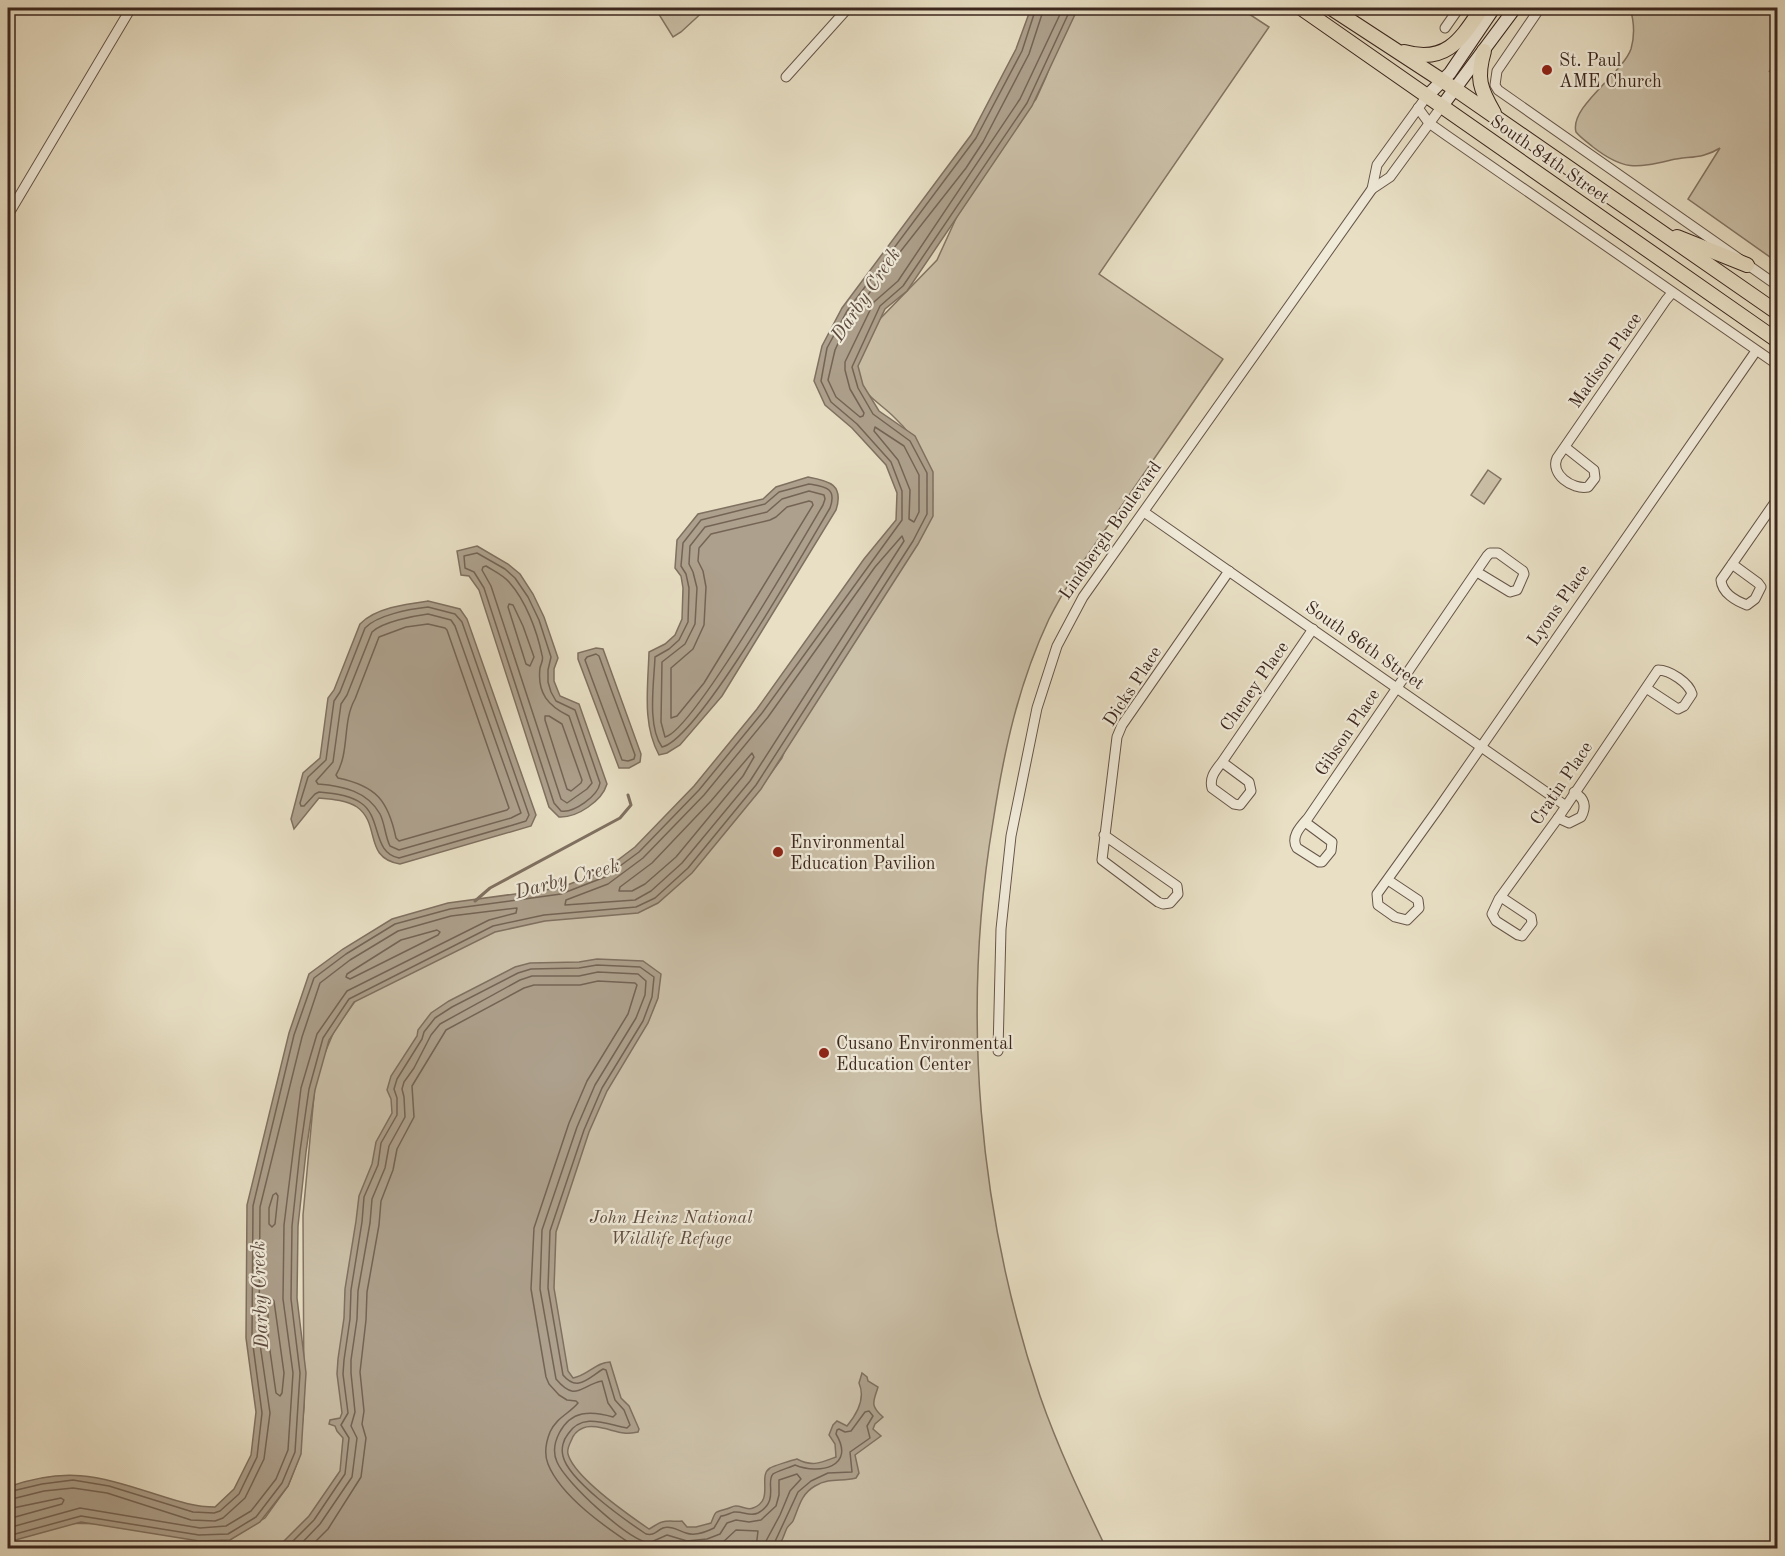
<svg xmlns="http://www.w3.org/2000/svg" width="1785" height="1556" viewBox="0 0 1785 1556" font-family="'Old Standard TT',serif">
	<rect width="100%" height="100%" fill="#e8dfc4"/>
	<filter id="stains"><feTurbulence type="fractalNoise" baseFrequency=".00333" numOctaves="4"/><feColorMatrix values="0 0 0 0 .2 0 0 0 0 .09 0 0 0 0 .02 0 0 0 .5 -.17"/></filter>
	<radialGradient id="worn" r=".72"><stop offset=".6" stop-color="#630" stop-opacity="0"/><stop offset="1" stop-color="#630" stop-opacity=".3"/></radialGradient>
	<!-- green -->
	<g fill="#cbc0a8" stroke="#837463" stroke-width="1.5">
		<polygon points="655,8 707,8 681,32 673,37"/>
		<path d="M1072,8H1240L1269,27L1099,274L1223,359C1188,410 1153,461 1118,511C1094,546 1068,581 1049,619C1018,685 1004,751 993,822C961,1012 978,1213 1040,1396C1058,1448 1082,1498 1106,1548H8V1537L50,1523L115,1524L243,1531L265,1518L288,1486L299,1458L304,1407L303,1215L316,1074L335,1029L364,989L416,953L539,918L758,791L782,758L787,745L930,514C940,480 919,440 894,417C886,409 877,403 869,395C863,389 858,380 853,372L876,323L937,260L969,190L982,169L1036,99L1046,77Z"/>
		<path d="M1630,8H1777V57L1769,72L1777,61V262L1688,199L1720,148C1703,159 1689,156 1671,160C1636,168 1624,171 1593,147C1587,142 1581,138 1576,132C1569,107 1622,74 1631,49C1635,35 1634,21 1630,8Z"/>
		<polygon points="1488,470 1501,479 1484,504 1471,495"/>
	</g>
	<!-- water -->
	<g fill="#ada08c" stroke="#7f7060" stroke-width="1.5">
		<path d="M1031,8H1078L1032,106L907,291L885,309L858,366L863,385L879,411L915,436L933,472V516L918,544L761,789L692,873L658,903L638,913L545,921L495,932L354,1002L329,1040L315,1090L306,1152L298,1226L297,1298L306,1373L301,1454L288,1486L260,1522L230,1540L199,1541L81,1522L8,1542V1487C65,1467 96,1475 152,1493C174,1500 193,1507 215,1507L234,1489L251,1455L256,1412L246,1338L247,1205L289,1033L309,974L343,949L392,919L448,903L559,888L602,872L635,847L694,786L757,709L864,559L896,520L897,493L886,465L852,428L825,405L814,381L822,346L842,308L971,135L1016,49Z"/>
		<path d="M808,477C830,481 844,485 836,510L722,696L680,745L667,753L659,755C642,724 648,687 649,652L665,644L675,635L682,619L683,588L681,576L675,568L677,540L698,514L763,499L776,487Z"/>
		<path d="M477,546L508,564L520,574L533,594L544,617L558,658L554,669V681L560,696L579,704L607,784C602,801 577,818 559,817L549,807L479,590L469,576L461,575L457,551Z"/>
		<path d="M428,601L460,609L467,619L536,815L531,826L400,864C363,858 381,824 357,807C347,800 331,799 319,798L294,829L291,819L303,773L320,758L328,698L334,690L360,624C375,608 406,604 428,601Z"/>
		<polygon points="596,648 603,649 641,754 640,762 629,768 619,768 578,659 578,653"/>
		<path d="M597,959L643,961L661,974L658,998L648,1023L607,1091L589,1132L556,1232L554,1288L568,1371L573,1378C587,1376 596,1362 610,1362L621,1398L629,1406L639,1429L638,1432C633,1433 629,1434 624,1433C613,1432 594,1423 583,1428C578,1430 573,1435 571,1441C569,1445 567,1450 568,1454C574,1477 630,1516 649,1529C653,1527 658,1523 662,1522C669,1520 675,1522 682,1521L687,1527H696L711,1523C716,1511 713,1513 726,1509C728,1509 733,1506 735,1506C741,1505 746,1511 753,1508C775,1500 757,1476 770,1468C773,1466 793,1460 797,1459C812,1467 820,1463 836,1457L835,1444L829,1435L833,1425L837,1421L847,1426C857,1414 866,1399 859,1383L862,1373L867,1377L868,1381L878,1387C874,1401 869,1405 883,1417L875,1424L873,1429L881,1436L855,1455L859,1473L856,1478C841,1482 830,1477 815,1486C801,1494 799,1507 793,1521C792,1523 788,1526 787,1528C783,1536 783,1543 775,1548H277L309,1516L340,1471L343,1438L337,1431L335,1426L329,1424L330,1420L340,1418L342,1413L337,1374L338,1359L344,1318L345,1289L356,1221L359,1196L372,1164L376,1142L392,1113L391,1099L387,1090L391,1076L417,1036L418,1030L431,1013L449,1001L515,967L530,963L579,962Z"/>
	</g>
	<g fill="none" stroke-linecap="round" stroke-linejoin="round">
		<!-- shore -->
		<g stroke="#746455" stroke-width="1.5">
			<polyline points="1044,8 1029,54 983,142 966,168 882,275 853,316 840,339 835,350 828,380 836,397 860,417 863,416 864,413 850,389 845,370 845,362 874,302 898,281 1020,99 1063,8"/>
			<polygon points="875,427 904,446 919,475 919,512 914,522 909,519 910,490 898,460 874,431"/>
			<path d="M809,484C826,487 837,488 830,508C806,548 698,740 662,747C647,726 654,683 655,657L669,649L679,640L688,622L689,588L686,574L681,566L683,543L701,520L765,504L779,492Z"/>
			<path d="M809,491L824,495L825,499L823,505C803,539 692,732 665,737L661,722L662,662L685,644L695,624L697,588L693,572L689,564L690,546L705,527L767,512L782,499Z"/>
			<polygon points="809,501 812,502 813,505 704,683 677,716 671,718 671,668 693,649 704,625 706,587 703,571 698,561 699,548 711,534 770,520 776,517 787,507"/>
			<polygon points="902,536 904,541 750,781 682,863 651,891 635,900 565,905 566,900 608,884 643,858 704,795 768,717 875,567"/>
			<path d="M477,553L505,569L515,578L528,597L539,620L551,657L548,670V682L551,692L556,701L575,710L600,783C598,796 574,813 561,811L554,803L484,588L474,572L465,568L464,556Z"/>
			<path d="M486,566C494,571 503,575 509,582C526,601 537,631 542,655C544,660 541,663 540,668C537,693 548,706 569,716L592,783L587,789L567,803L561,799L491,586L482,570L483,567Z"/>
			<polygon points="509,604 513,605 523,626 534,657 530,666 526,664 508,607"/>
			<path d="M428,607L455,614L462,622L529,815L526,821L513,825L399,858C372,853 382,817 361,803C350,795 333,793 319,792L315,794L304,806H301L300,803L308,777L326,760L334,701L340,692L365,628C377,615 410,609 428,607Z"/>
			<path d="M428,614L451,620L455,626L521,813L511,818L399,850L390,846C385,836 385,824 380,814C367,791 343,786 318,784L316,781L333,762L341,704L347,695L372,632C382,622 413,616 428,614Z"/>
			<path d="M428,624L445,628L447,630L509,808L507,810L399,841L396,838C388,800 376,786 338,778L336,775C350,752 342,722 355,699L379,637L406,627Z"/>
			<polygon points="596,654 599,656 635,755 634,759 628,761 622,760 585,660 587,657"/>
			<polygon points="545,716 549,716 562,724 582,780 581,783 571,791 567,789 545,720"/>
			<polygon points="752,753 754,757 743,776 676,857 645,884 632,891 619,891 620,887 652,863 711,801"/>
			<polygon points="437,930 440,932 438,935 350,979 346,977 347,974 401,940"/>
			<polygon points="276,1193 278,1196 275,1224 272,1227 269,1224 269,1208 273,1195"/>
			<polygon points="271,1298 274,1301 284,1373 282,1393 280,1396 276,1393 268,1337 268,1301"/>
			<polyline points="8,1492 42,1484 73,1480 109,1486 193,1512 214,1513 220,1511 239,1494 257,1457 262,1413 252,1338 253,1206 294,1035 314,978 346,954 395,924 450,909 561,894 605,877 639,852 699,790 762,713 902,520 902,491 891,462 857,424 831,402 821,381 827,348 847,311 976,138 1022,51 1036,8"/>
			<polyline points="8,1500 44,1491 73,1488 107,1493 191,1520 215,1521 223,1518 245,1498 264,1459 270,1413 259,1337 260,1207 302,1037 320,983 350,960 398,931 451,916 517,908 516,913 489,920 347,991 317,1034 301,1088 284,1225 283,1299 293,1373 288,1450 276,1479 251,1511 226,1526 200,1528 80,1508 8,1528"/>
			<polyline points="8,1509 61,1498 64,1500 62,1504 8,1519"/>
			<polyline points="8,1536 81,1516 199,1535 228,1534 256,1517 282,1483 295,1452 300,1373 291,1299 292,1226 300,1151 309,1089 323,1038 349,999 493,926 544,915 636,907 655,898 688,868 756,785 913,541 927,514 927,473 910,441 873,414 858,388 852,367 880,306 903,286 1027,103 1071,8"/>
			<path d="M286,1548L314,1520L345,1474L349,1438L341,1425L348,1413L343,1374L344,1360L350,1319L351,1290L362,1222L364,1197L378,1165L381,1143L397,1115V1098L394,1089L397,1079L422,1039L424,1032L435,1018L452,1007L518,973L531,969L579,968L597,965L640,967L654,977L652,997L643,1021L602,1088L584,1130L550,1231L548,1288L563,1375C577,1392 587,1379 603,1369L606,1370L615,1400L624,1410L630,1425L627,1428C606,1424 582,1412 568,1434C563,1440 561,1449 563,1456C568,1480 625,1520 646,1534C654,1536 656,1531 663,1528C671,1525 679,1531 686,1533C694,1536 706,1532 714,1528L721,1516C725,1516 730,1513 734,1512C743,1511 750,1517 758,1513C780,1501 765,1482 773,1474C775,1472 791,1467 795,1465C819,1475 856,1467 836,1434L837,1430L839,1429L845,1432L851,1431L865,1412L869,1411L873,1416L867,1426L870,1438L850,1452L852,1472L828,1473L811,1481L798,1492L772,1548"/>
			<path d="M297,1548L320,1524L352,1477L357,1438L351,1426L355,1412L351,1373V1360L357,1319L358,1291L370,1223L372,1199L385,1168L389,1146L405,1117L404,1097L402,1089L404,1082L414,1068L431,1035L440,1024L520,980L532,976H579L598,972L638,974L646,981L645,995L636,1018L595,1085L577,1127L542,1230L540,1289L556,1379C576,1403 581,1385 602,1381L608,1403L616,1414L613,1417C603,1414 592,1412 582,1414C563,1418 549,1444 557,1462C566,1483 627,1539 649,1543L667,1535L687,1541L707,1539L720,1534L727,1523L736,1520L749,1522L761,1520L776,1506L779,1495V1480L797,1474L801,1479L790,1491L780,1515L766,1541L765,1548"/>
			<path d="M309,1548L328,1529L361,1477L366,1438L362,1424L364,1411L360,1372L366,1320L367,1292L379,1225L381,1201L393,1170L397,1149L414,1117L412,1086L446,1030L524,988L534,985H580L598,981L635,983L637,985L628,1014L587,1081L569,1123L534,1228L531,1289L546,1377L549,1384L559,1395L567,1400L576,1401L578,1403C569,1414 557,1417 550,1432C546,1442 544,1454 548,1464C561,1497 608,1529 637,1548"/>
			<polyline points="706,1548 722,1543 736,1530 758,1531 756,1548"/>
		</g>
		<!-- stream -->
		<polyline stroke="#7f7060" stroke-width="3" points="475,901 490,888 620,818 631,805 628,795"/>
		<!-- minor casing -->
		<g stroke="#665548" stroke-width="11">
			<g id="minor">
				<polyline points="1540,8 1497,71 1495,85 1498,90 1778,286"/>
				<polyline points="1445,28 1459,8"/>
				<polyline points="786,77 848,8"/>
				<polyline points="1418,108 1429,123 1446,135 1778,365"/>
				<polyline points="1372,189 1377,165 1427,96"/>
				<polyline points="8,215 131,8"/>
				<path d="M1565,447L1594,470L1595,478L1588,487C1572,490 1550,474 1557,458L1666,300L1672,293"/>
				<polyline points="1144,512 1566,806"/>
				<path d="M1732,564L1758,583L1761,587L1755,599L1747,605C1736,601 1722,593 1721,580L1778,498"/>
				<path d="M1222,762L1249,782L1251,791L1240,805L1234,804L1212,788C1209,777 1216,770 1222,762L1313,629"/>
				<path d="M1558,818L1569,823L1581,817C1587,806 1584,798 1574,792"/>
				<path d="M1305,822L1332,842L1331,851L1322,862H1319L1297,848C1290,837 1301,826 1308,818L1487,556L1490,553H1498L1523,571L1524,574L1517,590L1510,592L1477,572"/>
				<polyline points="1104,835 1177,886 1178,894 1170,903 1163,904 1158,902 1102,860 1117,737 1122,725 1229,571"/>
				<polyline points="1388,880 1418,900 1419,908 1407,920 1395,917 1378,905 1377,894 1438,809 1756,351"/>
				<path d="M1501,897L1531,917L1532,923L1522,936L1518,935L1496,921L1492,914L1499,899L1558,818L1656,673L1658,670C1670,670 1689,683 1692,694L1684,706L1678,709L1646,688"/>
				<polyline points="998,1051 1001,929 1011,836 1037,708 1057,646 1083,597 1372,189 1390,177 1442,106"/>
			</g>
		</g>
		<!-- secondary casing -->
		<g stroke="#3b271e" stroke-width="14">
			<g id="secondary">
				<polyline points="1427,96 1450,73 1494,8"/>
				<polyline points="1442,106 1515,8"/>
			</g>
		</g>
		<!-- primary casing -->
		<g stroke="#3b271e" stroke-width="16">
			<g id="primary">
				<polyline points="1301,8 1778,341"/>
				<polyline points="1331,8 1455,89 1778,313"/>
				<path d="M1484,51C1476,78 1480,89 1494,113"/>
				<path d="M1404,52C1447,64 1461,39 1482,8"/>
				<polyline points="1677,237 1747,265"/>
			</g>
		</g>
		<!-- minor -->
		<use href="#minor" stroke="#f0ead9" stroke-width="9"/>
		<!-- secondary -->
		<use href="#secondary" stroke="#f0ead9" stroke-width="12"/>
		<!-- primary -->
		<use href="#primary" stroke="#e8dfc4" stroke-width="14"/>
	</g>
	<!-- markers -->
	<g fill="#8f2418" stroke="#f0ead9" stroke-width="2">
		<circle cx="1547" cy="70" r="6"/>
		<circle cx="778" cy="852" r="6"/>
		<circle cx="824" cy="1053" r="6"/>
	</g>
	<g text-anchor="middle" stroke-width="4.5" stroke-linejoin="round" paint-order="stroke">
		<!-- poi labels -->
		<g font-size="18" fill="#3b271e" stroke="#f0ead9" text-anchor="start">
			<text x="1559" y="66">St. Paul<tspan x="1559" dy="21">AME Church</tspan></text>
			<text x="790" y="848">Environmental<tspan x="790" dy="21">Education Pavilion</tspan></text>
			<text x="836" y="1049">Cusano Environmental<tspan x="836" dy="21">Education Center</tspan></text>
		</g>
		<!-- street labels -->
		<g font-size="18" fill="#3b271e" stroke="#f0ead9">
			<text transform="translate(1550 159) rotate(35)" y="6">South 84th Street</text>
			<text transform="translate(1605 360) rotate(-55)" y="6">Madison Place</text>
			<text transform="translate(1110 530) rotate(-55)" y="6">Lindbergh Boulevard</text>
			<text transform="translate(1558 605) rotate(-55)" y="6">Lyons Place</text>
			<text transform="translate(1365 645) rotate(35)" y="6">South 86th Street</text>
			<text transform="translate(1132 686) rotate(-57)" y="6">Dicks Place</text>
			<text transform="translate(1254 686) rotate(-55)" y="6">Cheney Place</text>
			<text transform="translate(1347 732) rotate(-56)" y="6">Gibson Place</text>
			<text transform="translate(1561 783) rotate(-56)" y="6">Cratin Place</text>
		</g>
		<!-- park labels -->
		<g font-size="18" font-style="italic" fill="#5f4d40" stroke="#f0ead9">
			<text x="671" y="1223">John Heinz National<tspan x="671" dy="21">Wildlife Refuge</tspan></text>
		</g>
		<!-- water labels -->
		<g font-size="20" font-style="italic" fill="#5d4b3f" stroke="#f0ead9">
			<text transform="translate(865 294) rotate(-56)" y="7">Darby Creek</text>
			<text transform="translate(567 878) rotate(-15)" y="7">Darby Creek</text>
			<text transform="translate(259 1295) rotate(-92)" y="7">Darby Creek</text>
		</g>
	</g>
	<!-- margin -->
	<rect width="1785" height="1556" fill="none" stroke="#e8dfc4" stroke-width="30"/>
	<rect x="9" y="9" width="1767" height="1538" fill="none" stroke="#3b271e" stroke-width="3"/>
	<rect x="15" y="15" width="1755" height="1526" fill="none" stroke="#3b271e" stroke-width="1.5"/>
	<rect width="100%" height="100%" filter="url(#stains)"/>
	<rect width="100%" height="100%" fill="url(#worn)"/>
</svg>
